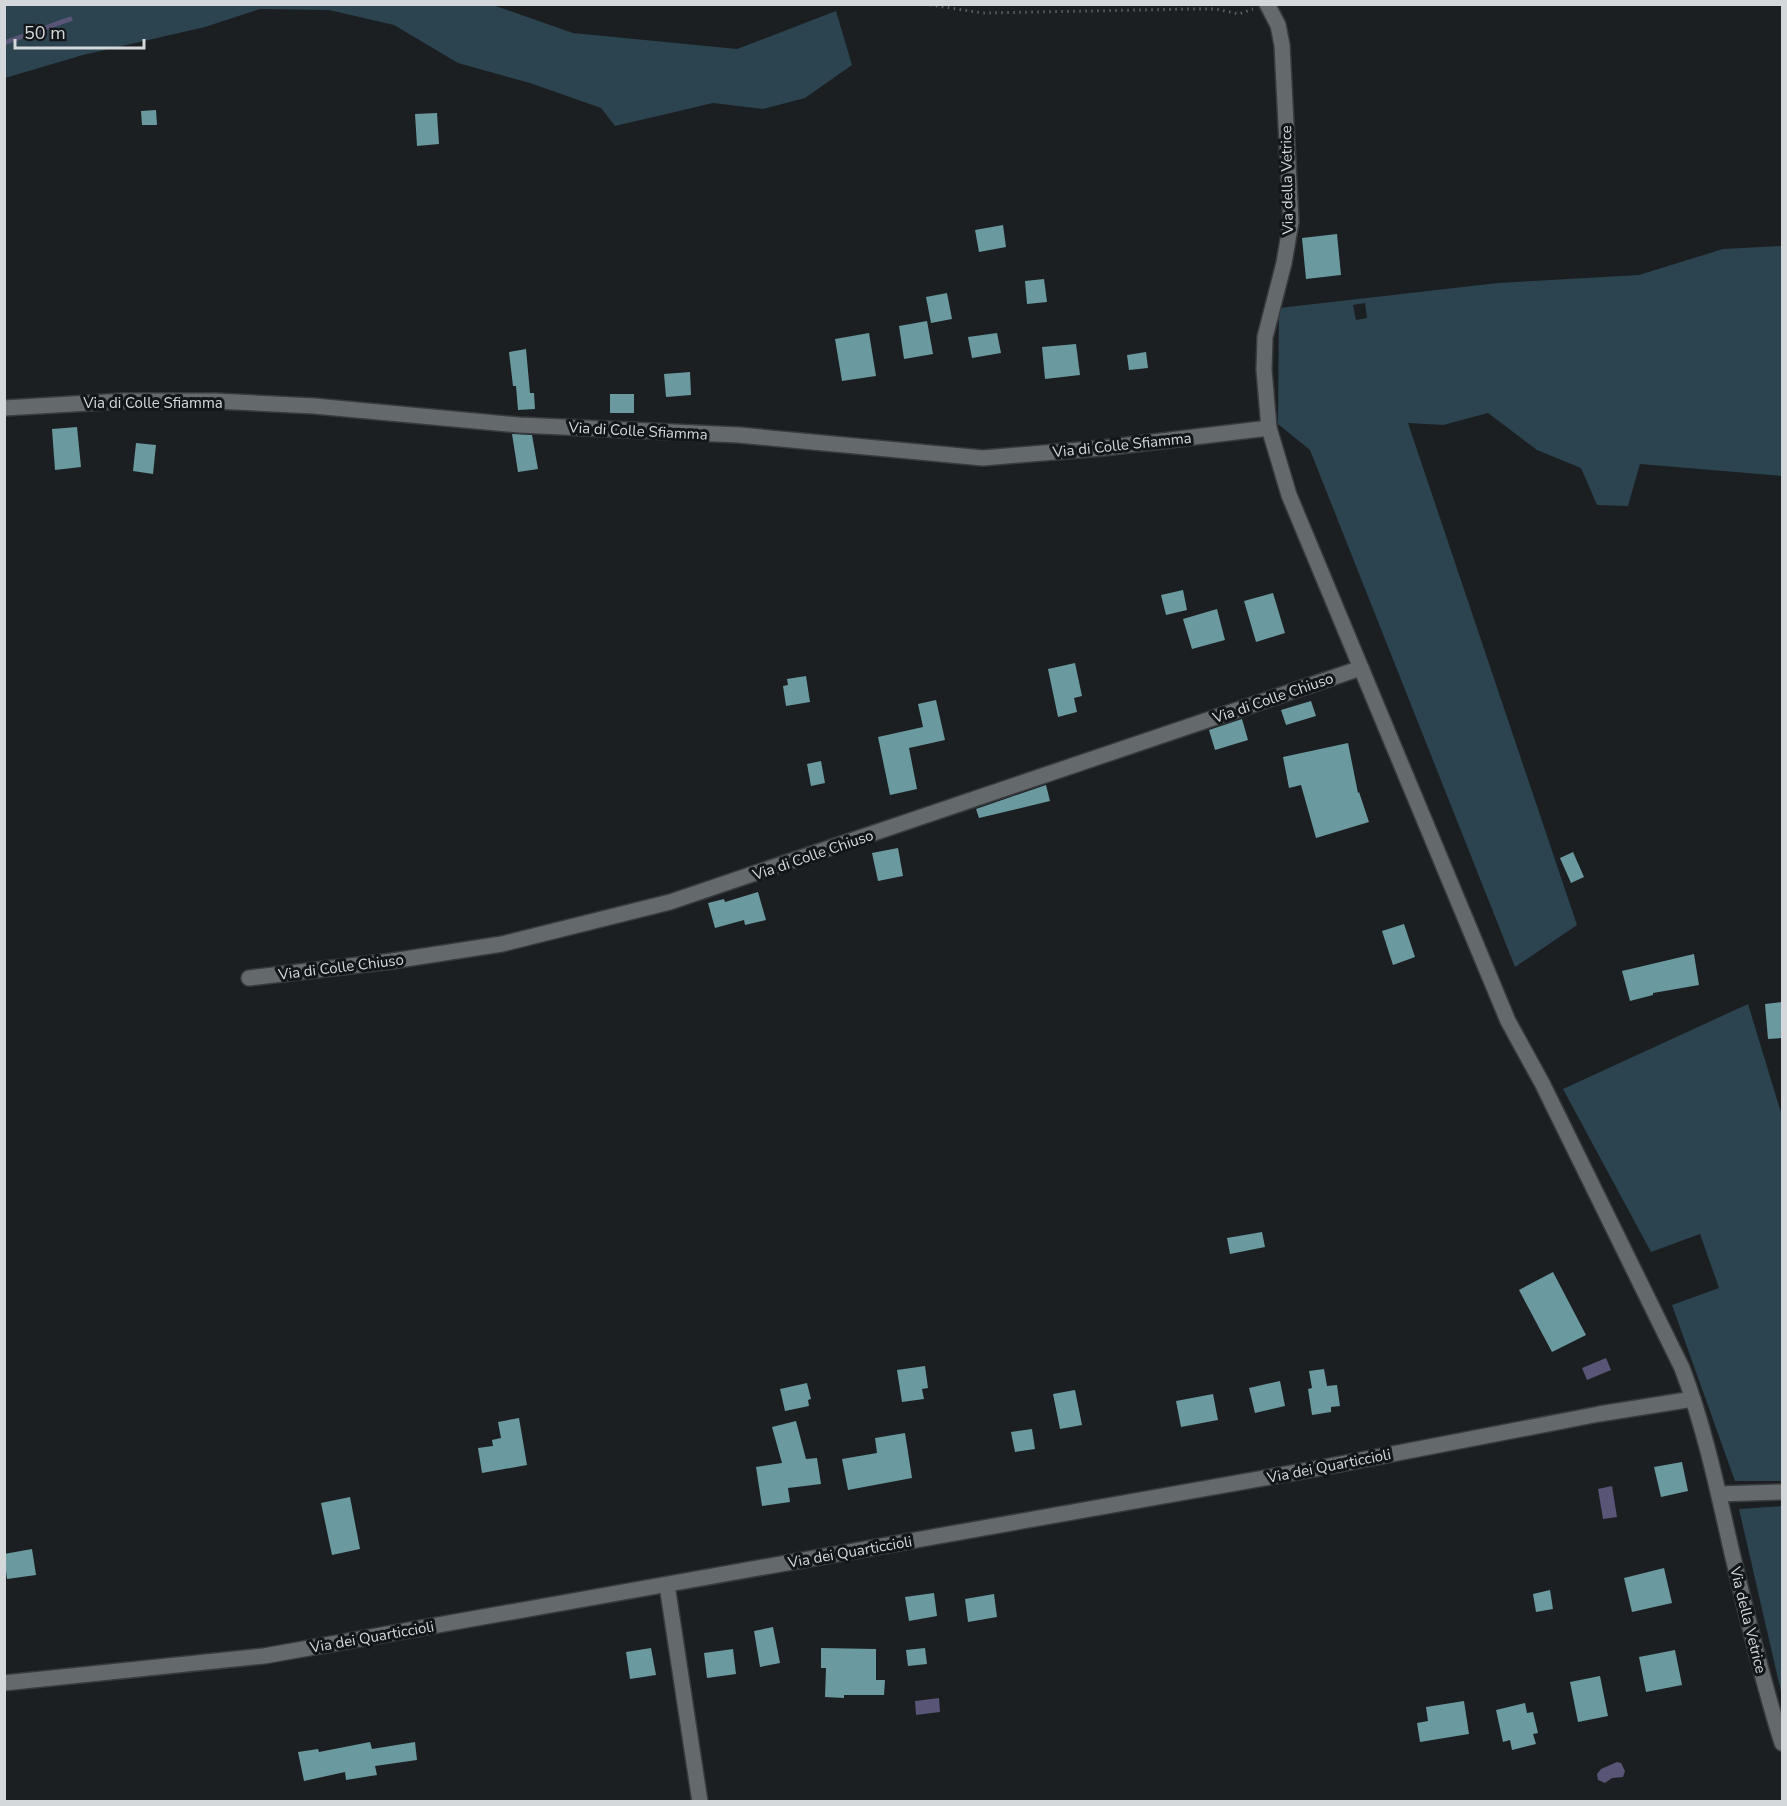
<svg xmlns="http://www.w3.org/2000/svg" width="1787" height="1806" viewBox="0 0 1787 1806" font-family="'Nunito Sans',sans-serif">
	<rect width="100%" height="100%" fill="#1b1f21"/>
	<!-- green -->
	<g fill="#2c4350" fill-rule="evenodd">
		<polygon points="5,4 493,5 573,33 737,49 836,11 852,65 805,98 763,109 713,103 615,126 601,108 530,83 458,63 394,25 329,10 260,9 205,27 83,55 5,78"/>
		<path d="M1782,246V476L1640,464L1628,506L1597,505L1581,468L1537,450L1488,413L1443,425L1408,423L1577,925L1515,967L1310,450L1278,424L1279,308L1498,283L1639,275L1723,249ZM1365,303L1367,318L1356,320L1353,305Z"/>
		<polygon points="1748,1004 1782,1116 1782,1481 1735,1481 1672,1305 1719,1288 1700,1234 1651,1252 1563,1089"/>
		<polygon points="1782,1506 1782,1696 1739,1509"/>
	</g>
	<!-- water -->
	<g fill="#585576">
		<polygon points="1606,1358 1611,1370 1587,1380 1582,1368"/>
		<polygon points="1612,1486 1617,1517 1603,1519 1598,1489"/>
		<polygon points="939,1698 940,1712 916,1715 915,1701"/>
		<polygon points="1617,1762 1621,1763 1625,1771 1623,1777 1612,1778 1605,1783 1598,1780 1597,1774 1601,1769"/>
	</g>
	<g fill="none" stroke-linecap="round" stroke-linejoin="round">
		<!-- stream -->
		<polyline stroke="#585576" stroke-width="5" points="4,43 70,19"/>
	</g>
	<!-- building -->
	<g fill="#6a9aa0">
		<polygon points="156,110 157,125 142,125 141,111"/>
		<polygon points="437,113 439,144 417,146 415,114"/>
		<polygon points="1003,225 1006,247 979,252 975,230"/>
		<polygon points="1337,234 1341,275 1306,279 1302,238"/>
		<polygon points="1044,279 1047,302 1027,304 1025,281"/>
		<polygon points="947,293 952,319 931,323 926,297"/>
		<polygon points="927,321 933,354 904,359 899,326"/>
		<polygon points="869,333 876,376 842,381 835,339"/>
		<polygon points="997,333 1001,353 972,358 968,337"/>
		<polygon points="1076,344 1080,375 1045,379 1042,347"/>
		<polygon points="526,349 530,393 534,393 535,409 518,410 516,386 513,386 509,352"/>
		<polygon points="1146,352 1148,368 1129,370 1127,355"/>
		<polygon points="690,372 691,395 666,397 664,374"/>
		<rect x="610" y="394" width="24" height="19"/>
		<polygon points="77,427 81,467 55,470 52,429"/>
		<polygon points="512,434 532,435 538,469 518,472"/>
		<polygon points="136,443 156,445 153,474 133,471"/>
		<polygon points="1183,590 1187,610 1166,615 1161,595"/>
		<polygon points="1273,593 1285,633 1256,642 1244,601"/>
		<polygon points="1217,609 1225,640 1192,649 1183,619"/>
		<polygon points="1075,663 1082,696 1074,698 1077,712 1058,717 1048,669"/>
		<polygon points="806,676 810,702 786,706 783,686 788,685 787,679"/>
		<polygon points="936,700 945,740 909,748 917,789 890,795 878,737 923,727 918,704"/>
		<polygon points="1311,701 1316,716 1286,725 1281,710"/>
		<polygon points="1242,719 1248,740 1215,750 1209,730"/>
		<polygon points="1348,743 1358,793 1359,792 1369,822 1316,838 1301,785 1289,788 1283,757"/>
		<polygon points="821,761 825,783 811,786 807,764"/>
		<polygon points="1046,785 1050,801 979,818 976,809"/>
		<polygon points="898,848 903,876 878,881 872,853"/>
		<polygon points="1573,852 1584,877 1571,883 1560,858"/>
		<polygon points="758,892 766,920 745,925 744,920 715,928 708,903 724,899 725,902"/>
		<polygon points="1404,924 1415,957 1393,965 1382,931"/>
		<polygon points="1694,954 1699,985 1653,993 1653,995 1630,1001 1622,971"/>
		<polygon points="1782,1002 1782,1038 1768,1039 1765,1004"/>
		<polygon points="1262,1232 1265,1247 1230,1254 1227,1238"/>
		<polygon points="1553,1272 1586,1335 1552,1352 1519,1290"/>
		<polygon points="925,1366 928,1388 922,1389 924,1399 902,1402 897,1370"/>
		<polygon points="1324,1369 1327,1386 1337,1385 1340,1406 1331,1407 1331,1412 1312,1415 1308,1389 1312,1388 1309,1371"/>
		<polygon points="1280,1381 1285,1406 1255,1413 1249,1388"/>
		<polygon points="807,1383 811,1399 808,1400 809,1406 785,1411 780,1389"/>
		<polygon points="1075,1390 1082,1425 1060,1429 1053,1394"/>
		<polygon points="1213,1394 1218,1420 1181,1427 1176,1401"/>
		<polygon points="519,1418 527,1465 482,1473 478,1448 493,1446 492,1440 501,1438 498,1422"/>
		<polygon points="796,1421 806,1459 817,1458 821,1484 788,1488 790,1502 762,1506 756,1467 782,1463 772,1427"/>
		<polygon points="1032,1429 1035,1449 1015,1452 1011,1432"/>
		<polygon points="905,1433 912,1478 848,1490 842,1459 877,1453 875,1438"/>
		<polygon points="1682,1462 1688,1491 1661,1497 1654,1467"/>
		<polygon points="350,1497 360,1549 332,1555 321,1503"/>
		<polygon points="32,1549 36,1575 7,1579 4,1554"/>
		<polygon points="1664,1568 1672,1603 1632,1612 1624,1578"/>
		<polygon points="1550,1590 1553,1609 1536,1612 1533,1594"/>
		<polygon points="934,1593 937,1616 909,1621 905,1597"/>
		<polygon points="994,1594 997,1617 968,1622 965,1599"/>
		<polygon points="773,1627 780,1663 760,1667 754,1631"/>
		<polygon points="651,1648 656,1675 630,1679 626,1652"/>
		<polygon points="821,1648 876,1649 876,1680 885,1680 884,1695 844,1695 844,1698 825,1697 826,1668 821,1668"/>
		<polygon points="925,1648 927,1664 908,1666 906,1650"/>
		<polygon points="733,1649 736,1674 707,1678 704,1653"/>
		<polygon points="1675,1650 1682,1685 1646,1692 1639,1657"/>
		<polygon points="1600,1676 1608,1716 1578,1722 1570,1682"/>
		<polygon points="1464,1701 1469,1734 1420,1742 1417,1723 1428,1721 1426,1707"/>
		<polygon points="1525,1703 1527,1713 1533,1712 1538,1733 1533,1734 1536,1744 1512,1750 1510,1740 1503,1742 1496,1710"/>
		<polygon points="370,1742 372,1749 415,1742 417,1760 375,1766 377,1775 346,1780 345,1772 304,1781 298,1752 318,1749 319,1752"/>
	</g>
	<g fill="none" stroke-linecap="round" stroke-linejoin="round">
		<!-- minor casing -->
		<g stroke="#383b3d" stroke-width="18">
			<g id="minor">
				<path d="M1267,4L1278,25L1282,45L1291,222L1284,263L1265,337L1264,370L1269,428L1289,495L1508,1021L1542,1083L1682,1368C1703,1423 1716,1482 1729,1540C1745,1609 1761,1676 1782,1743"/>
				<polyline points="4,408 123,401 215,401 314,406 519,425 739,435 983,458 1103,448 1269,428"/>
				<polyline points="249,978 392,961 502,944 670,902 1361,668"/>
				<polyline points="1719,1494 1782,1492"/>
				<polyline points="667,1585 700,1802"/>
				<polyline points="4,1683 264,1656 1320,1468 1599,1414 1693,1399"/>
			</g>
		</g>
		<!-- path -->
		<polyline stroke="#5d6163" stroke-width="3" stroke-dasharray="1.5 4.5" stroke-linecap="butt" points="924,4 983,13 1191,9 1216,9 1239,14 1253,9"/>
		<!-- minor -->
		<use href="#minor" stroke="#64696c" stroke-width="15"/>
	</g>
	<g text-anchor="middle" stroke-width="6" stroke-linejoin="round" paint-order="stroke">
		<!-- street labels -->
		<g font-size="15" fill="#d5d8da" stroke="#121618">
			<text transform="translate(1287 180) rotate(-91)" y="5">Via della Vetrice</text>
			<text x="153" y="408">Via di Colle Sfiamma</text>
			<text transform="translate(638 431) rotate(3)" y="5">Via di Colle Sfiamma</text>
			<text transform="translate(1122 445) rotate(-6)" y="5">Via di Colle Sfiamma</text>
			<text transform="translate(1273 698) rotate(-19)" y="5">Via di Colle Chiuso</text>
			<text transform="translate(813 855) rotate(-19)" y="5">Via di Colle Chiuso</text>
			<text transform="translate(341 967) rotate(-7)" y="5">Via di Colle Chiuso</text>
			<text transform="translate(1329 1466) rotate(-11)" y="5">Via dei Quarticcioli</text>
			<text transform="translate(850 1552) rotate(-10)" y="5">Via dei Quarticcioli</text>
			<text transform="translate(1748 1620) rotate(76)" y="5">Via della Vetrice</text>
			<text transform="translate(372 1637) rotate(-10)" y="5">Via dei Quarticcioli</text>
		</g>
	</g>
	<!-- border -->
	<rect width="1787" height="1806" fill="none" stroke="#d5d8da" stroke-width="12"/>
	<!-- scale -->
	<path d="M15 39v9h129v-9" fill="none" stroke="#d5d8da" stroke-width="3"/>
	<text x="24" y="39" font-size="18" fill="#d5d8da" stroke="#121618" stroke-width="4.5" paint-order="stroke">50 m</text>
</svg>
